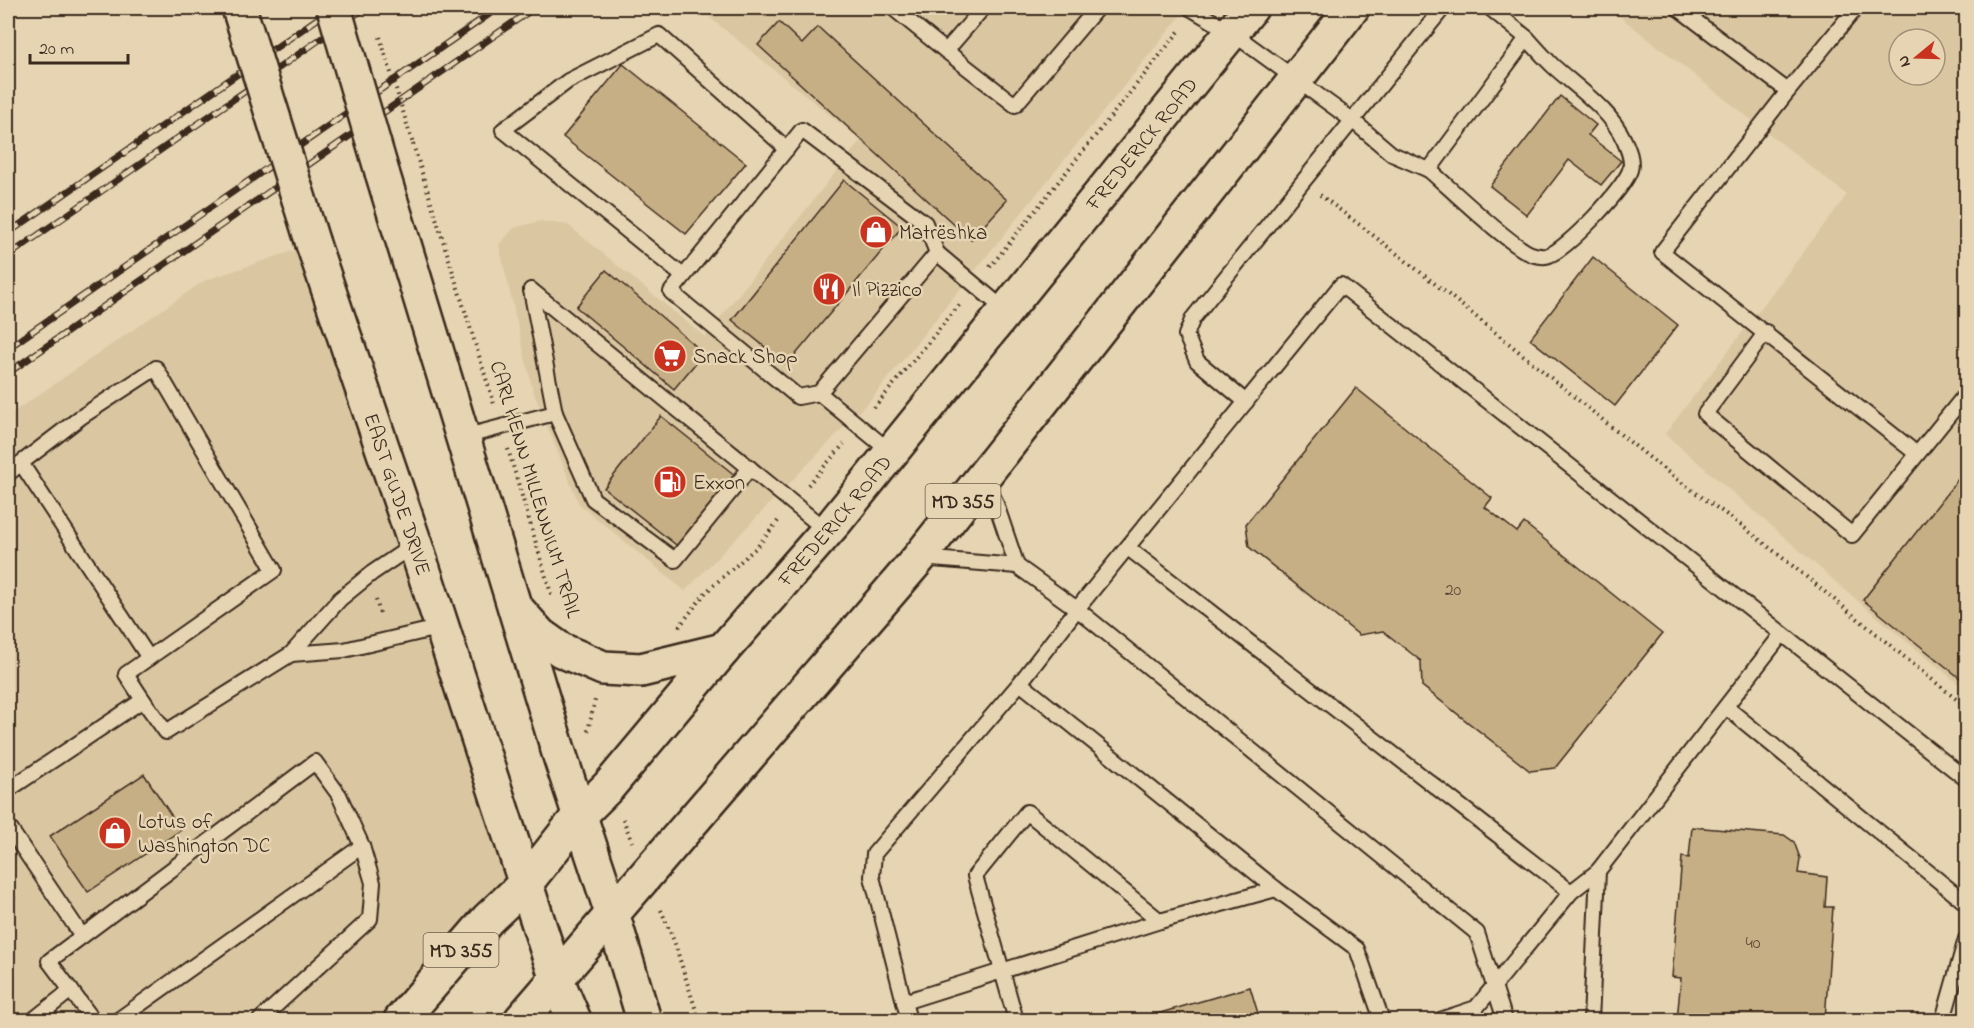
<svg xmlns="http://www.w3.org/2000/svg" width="1974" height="1028" viewBox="0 0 1974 1028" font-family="'Indie Flower',sans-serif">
	<rect width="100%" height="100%" fill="#e6d4b2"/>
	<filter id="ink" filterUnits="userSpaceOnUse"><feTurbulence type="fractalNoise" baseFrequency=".0167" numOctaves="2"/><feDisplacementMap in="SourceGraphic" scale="12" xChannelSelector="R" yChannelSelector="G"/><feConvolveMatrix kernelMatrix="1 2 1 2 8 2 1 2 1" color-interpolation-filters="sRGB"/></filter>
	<g filter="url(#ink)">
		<!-- built -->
		<g fill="#dac6a1" fill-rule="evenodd">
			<polygon points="698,8 1172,8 1182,14 872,398 685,591 579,504 533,391 499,245 514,228 541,221 568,225 705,337 861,140"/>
			<path d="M1609,8H1966V690L1865,607L1665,434L1847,195ZM1899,39H1935V75H1899Z"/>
			<polygon points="313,244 526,883 401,1020 8,1020 8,416 204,281"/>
		</g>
		<!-- building -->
		<g fill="#c7af85" stroke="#3b2a1e" stroke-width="1.5">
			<polygon points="779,22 802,44 818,27 1007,200 971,240 758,45"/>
			<polygon points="623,64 746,163 686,234 563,137"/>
			<polygon points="1560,96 1596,125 1588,135 1621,161 1601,185 1569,160 1527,215 1490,186"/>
			<polygon points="844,180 902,227 787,365 732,320"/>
			<polygon points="1593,257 1678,325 1615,406 1530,339"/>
			<polygon points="606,270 704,353 674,389 576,307"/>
			<polygon points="1356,388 1492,498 1485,507 1517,532 1524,523 1662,634 1555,768 1530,771 1422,686 1421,661 1383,631 1359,635 1249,547 1246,524"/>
			<polygon points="661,416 736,476 680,548 604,488"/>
			<polygon points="1966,469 1966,683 1863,600"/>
			<polygon points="144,774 181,830 88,892 50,836"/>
			<polygon points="1692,827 1784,835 1794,842 1800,858 1798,873 1827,877 1825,907 1833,907 1825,1020 1669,1020 1677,1020 1681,978 1672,977 1682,857 1689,858"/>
			<polygon points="8,886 15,898 8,903"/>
			<polygon points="1250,987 1260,1020 1136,1020"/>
		</g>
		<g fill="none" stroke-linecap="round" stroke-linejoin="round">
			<!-- service casing -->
			<g stroke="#3b2a1e" stroke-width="18">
				<g id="service">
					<polyline points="893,8 946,51"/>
					<polyline points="983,8 946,51 1015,105 1097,8"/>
					<polyline points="1190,8 1231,32 1352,120 1392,154 1429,170 1527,38 1490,8"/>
					<polyline points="1678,8 1788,91"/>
					<polyline points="1856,8 1788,91 1662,252 1917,454"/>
					<path d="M1429,170C1447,185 1517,253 1535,255C1539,256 1546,257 1549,255C1567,249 1624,189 1630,170C1633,160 1628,149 1624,140C1609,108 1577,88 1552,65C1543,56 1535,47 1527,38"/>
					<polyline points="683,276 503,130 568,81 659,35 787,149"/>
					<polyline points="531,290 827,531"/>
					<polyline points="1766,332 1705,414 1852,535 1966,394"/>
					<polyline points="819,393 798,397 671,292 802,130 925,223 937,253"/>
					<polyline points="1246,402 1197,361 1186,335 1193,318 1443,8"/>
					<polyline points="555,413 593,499 675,560 750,468"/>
					<polyline points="463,437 555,413 531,290"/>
					<polyline points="892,453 819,393 937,253 1006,311"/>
					<polyline points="21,463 81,417 156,368 274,570 126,674 143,700"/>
					<polyline points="8,474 21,463 149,658"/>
					<polyline points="984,477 995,501 1017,566 1077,609 1477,933 1505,1020"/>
					<polyline points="1128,548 1571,892"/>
					<polyline points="921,558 1017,566"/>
					<polyline points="291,654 344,650 442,627"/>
					<polyline points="1020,683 1276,889"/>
					<polyline points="1726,707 1966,903"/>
					<polyline points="8,790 143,700 166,732 291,654 340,599 372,573 415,544"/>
					<polyline points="8,826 82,936"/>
					<polyline points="904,1002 872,877 874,854 1020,683 1077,609 1341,285 1966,779"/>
					<polyline points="33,1020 71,990"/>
					<polyline points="93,1020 49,961 315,762 339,795 362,846 118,1020"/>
					<polyline points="260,1020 370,919 373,883 362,846"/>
					<polyline points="909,1020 904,1002 1160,921 1276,889 1357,949 1382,1020"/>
					<polyline points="1016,1020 975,876 1027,812 1160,921"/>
					<polyline points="1440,1020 1476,1008 1571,892 1598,871 1782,634"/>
					<polyline points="1591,1020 1598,871"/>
					<polyline points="1943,1020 1966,939"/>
				</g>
			</g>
			<!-- secondary casing -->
			<g stroke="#3b2a1e" stroke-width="38">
				<g id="secondary">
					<polyline points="382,172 559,753 612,913 644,1020"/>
					<path id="s1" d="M313,244L415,544L557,980L574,1020"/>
				</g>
			</g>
			<!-- primary casing -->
			<g stroke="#3b2a1e" stroke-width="38">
				<g id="primary">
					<polyline points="515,607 540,635 561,650 603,668 641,670 723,650"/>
					<path id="s2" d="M401,1020L488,919L526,883L579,816L609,786L723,650L835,522L1251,8"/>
					<polyline points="521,1020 919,558 1352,8"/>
				</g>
			</g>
			<!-- path -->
			<g stroke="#3b2a1e" stroke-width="4" stroke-dasharray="1.5 4.5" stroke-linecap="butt">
				<polyline points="413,144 494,404"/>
				<path d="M1320,195C1437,282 1547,376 1660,466C1690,490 1722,510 1751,533C1824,590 1894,649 1966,707"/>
				<polyline points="990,267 1181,29"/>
				<polyline points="874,408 961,303"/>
				<polyline points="508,449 552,597"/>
				<polyline points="808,485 844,444"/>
				<polyline points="376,600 381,617"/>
				<polyline points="679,627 706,592 758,546 778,521"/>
				<polyline points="588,731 595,700"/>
				<polyline points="623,819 632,842"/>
				<polyline points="661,910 674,941 699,1020"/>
			</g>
			<!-- service -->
			<use href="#service" stroke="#e6d4b2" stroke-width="14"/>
			<!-- secondary -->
			<use href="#secondary" stroke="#e6d4b2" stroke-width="33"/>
			<!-- primary -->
			<use href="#primary" stroke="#e6d4b2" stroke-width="33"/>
			<!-- rail casing -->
			<g stroke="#3b2a1e" stroke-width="7">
				<g id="rail">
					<polyline points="8,233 333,8"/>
					<polyline points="8,256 365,8"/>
					<polyline points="8,348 498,8"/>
					<polyline points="8,373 534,8"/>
				</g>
			</g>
			<!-- rail -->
			<use href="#rail" stroke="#e6d4b2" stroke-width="4.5" stroke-dasharray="14" stroke-linecap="butt"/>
			<!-- secondary-bridge casing -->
			<g stroke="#3b2a1e" stroke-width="38" stroke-linecap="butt">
				<g id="secondary-bridge">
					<polyline points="239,8 313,244"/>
					<polyline points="334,8 382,172"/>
				</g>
			</g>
			<!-- path-bridge -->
			<polyline stroke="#3b2a1e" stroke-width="4" stroke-dasharray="1.5 4.5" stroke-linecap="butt" points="380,37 413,144"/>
			<!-- secondary-bridge -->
			<use href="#secondary-bridge" stroke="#e6d4b2" stroke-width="33"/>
		</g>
	</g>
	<!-- icons -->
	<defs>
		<g id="shop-disc" transform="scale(1.725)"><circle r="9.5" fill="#c8321e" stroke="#e6d4b2"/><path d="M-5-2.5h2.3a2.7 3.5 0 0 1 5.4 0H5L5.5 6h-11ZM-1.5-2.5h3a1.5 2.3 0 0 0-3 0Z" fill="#fff"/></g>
		<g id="restaurant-disc" transform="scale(1.725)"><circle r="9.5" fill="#c8321e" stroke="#e6d4b2"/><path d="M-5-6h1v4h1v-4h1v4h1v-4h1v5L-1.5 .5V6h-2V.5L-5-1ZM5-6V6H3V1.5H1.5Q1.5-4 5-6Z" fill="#fff"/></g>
		<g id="supermarket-disc" transform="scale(1.725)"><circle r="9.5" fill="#c8321e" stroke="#e6d4b2"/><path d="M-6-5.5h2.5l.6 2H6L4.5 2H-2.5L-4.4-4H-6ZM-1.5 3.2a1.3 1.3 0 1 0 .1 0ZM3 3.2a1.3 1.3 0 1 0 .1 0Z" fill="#fff"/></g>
		<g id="fuel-disc" transform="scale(1.725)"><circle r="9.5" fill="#c8321e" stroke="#e6d4b2"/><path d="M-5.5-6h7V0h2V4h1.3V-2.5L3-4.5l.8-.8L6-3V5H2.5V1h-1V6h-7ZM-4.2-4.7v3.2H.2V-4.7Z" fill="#fff"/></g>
	</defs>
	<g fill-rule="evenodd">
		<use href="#shop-disc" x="876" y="232"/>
		<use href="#restaurant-disc" x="829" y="289"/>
		<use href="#supermarket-disc" x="670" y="356"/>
		<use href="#fuel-disc" x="670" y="482"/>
		<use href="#shop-disc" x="115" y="833"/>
	</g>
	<g text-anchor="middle" stroke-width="5" stroke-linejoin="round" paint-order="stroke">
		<!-- number labels -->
		<g font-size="18" fill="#5e4b38">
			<text x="1453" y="595">20</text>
			<text x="1753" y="948">40</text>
		</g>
		<!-- shield labels -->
		<g fill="#e6d4b2" stroke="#6e5d4a" stroke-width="1.5">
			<rect x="925.5" y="484" width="75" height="34" rx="4.5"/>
			<rect x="423.5" y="933" width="75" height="34" rx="4.5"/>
		</g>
		<g font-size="20" font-weight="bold" fill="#3b2a1e">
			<text x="963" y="508">MD 355</text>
			<text x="461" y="957">MD 355</text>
		</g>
		<!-- street labels -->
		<g font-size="21" fill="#3b2a1e" stroke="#e6d4b2">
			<text dy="7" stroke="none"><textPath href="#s2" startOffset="1148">FREDERICK ROAD</textPath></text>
			<text transform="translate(536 489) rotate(73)" y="7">CARL HENN MILLENNIUM TRAIL</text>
			<text dy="7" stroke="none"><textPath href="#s1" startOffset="264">EAST GUDE DRIVE</textPath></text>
			<text dy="7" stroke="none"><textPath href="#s2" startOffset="662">FREDERICK ROAD</textPath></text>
		</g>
		<!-- poi labels -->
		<g font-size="21" fill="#3b2a1e" stroke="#e6d4b2" text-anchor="start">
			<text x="899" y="239">Matrëshka</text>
			<text x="852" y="296">Il Pizzico</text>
			<text x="693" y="363">Snack Shop</text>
			<text x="693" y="489">Exxon</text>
			<text x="138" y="828">Lotus of<tspan x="138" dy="24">Washington DC</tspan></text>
		</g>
	</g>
	<!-- margin -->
	<rect width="1974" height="1028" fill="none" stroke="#e6d4b2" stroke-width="30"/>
	<rect x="15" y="15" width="1944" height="998" fill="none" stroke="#3b2a1e" stroke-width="2" filter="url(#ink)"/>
	<!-- north arrow -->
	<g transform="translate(1917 57) rotate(251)"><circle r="28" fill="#e6d4b2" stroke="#a29077" stroke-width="1.5"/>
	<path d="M0-4.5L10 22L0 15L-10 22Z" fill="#c8321e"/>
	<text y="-9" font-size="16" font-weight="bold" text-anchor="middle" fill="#3b2a1e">N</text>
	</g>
	<!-- scale -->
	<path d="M30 54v9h98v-9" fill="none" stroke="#3b2a1e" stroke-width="3"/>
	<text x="39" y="54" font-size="18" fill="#3b2a1e" stroke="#e6d4b2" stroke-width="4.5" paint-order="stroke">20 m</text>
</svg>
